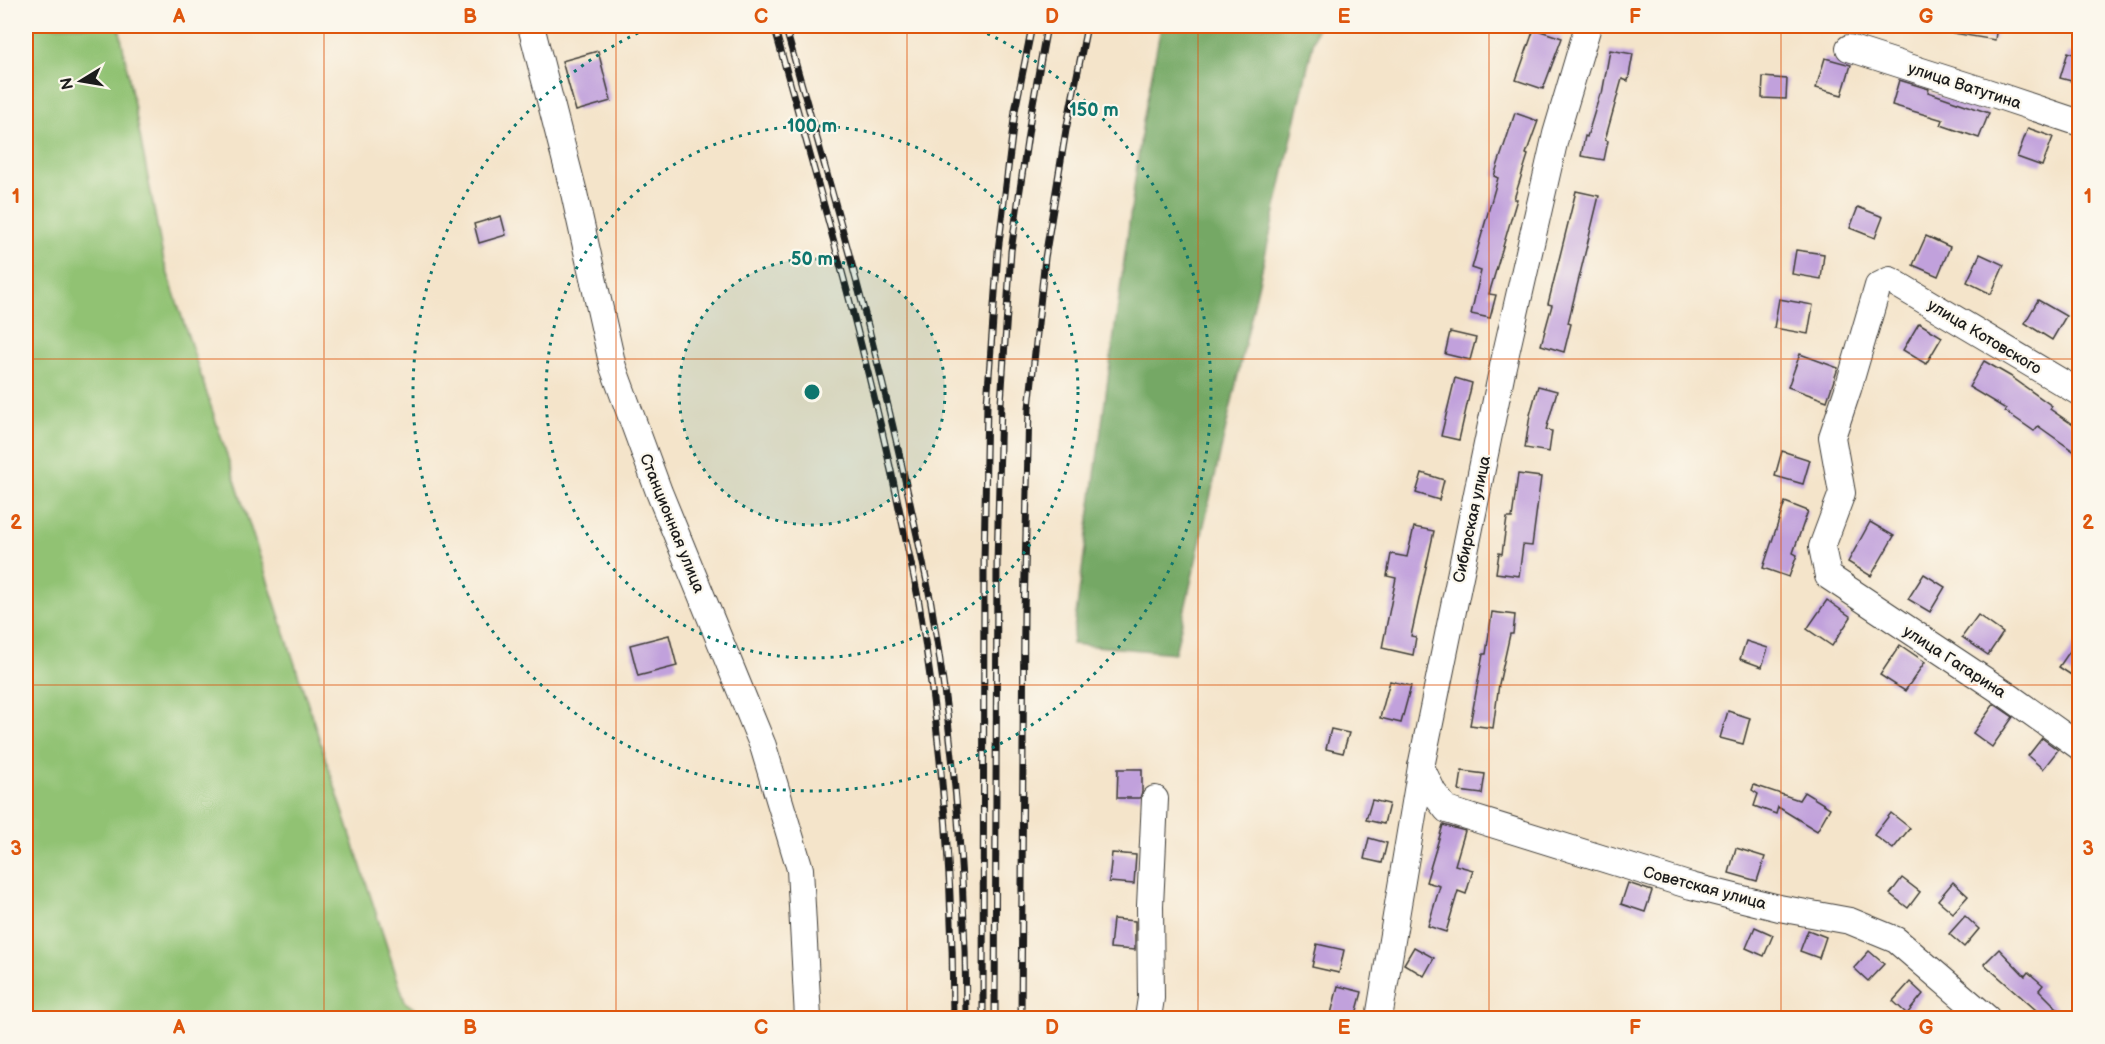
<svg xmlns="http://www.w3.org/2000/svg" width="2105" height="1044" viewBox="0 0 2105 1044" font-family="'Balsamiq Sans',sans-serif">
	<rect width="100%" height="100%" fill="#fbf7ec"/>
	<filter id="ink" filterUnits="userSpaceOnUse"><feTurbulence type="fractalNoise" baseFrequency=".0167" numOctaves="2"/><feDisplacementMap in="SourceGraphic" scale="12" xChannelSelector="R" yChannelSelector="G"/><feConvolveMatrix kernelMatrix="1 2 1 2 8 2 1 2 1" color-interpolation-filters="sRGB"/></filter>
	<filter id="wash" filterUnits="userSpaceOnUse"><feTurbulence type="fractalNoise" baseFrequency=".008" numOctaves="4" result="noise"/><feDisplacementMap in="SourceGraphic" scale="24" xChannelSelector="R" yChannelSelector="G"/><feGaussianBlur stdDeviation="1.35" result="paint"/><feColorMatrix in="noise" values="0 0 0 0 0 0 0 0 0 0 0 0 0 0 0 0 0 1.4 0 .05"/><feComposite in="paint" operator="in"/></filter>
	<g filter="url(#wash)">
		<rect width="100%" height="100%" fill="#f4e4ca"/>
		<!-- green -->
		<polygon fill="#91c273" stroke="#566f48" stroke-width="1.5" points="26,26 119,26 164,262 405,1002 428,1018 26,1018"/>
		<!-- forest -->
		<polygon fill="#74a865" stroke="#486240" stroke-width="1.5" points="1161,26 1317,26 1175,653 1072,644 1143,121"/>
		<g id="blocks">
			<!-- building -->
			<g fill="#c1a1dc">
				<polygon points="1954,26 1997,26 1995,40 1953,33"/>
				<polygon points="1534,29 1562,38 1543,89 1516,80"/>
				<polygon points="1610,50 1633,54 1628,81 1622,79 1605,140 1608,141 1604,160 1581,156 1585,136 1587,137 1600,94 1602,94"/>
				<polygon points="598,51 611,101 576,111 562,61"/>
				<polygon points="2068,52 2079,56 2079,83 2060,78"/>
				<polygon points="1825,58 1851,65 1842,95 1816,88"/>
				<polygon points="1763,77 1787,79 1786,99 1762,98"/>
				<polygon points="1899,80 1929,89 1928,92 1989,113 1979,138 1941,125 1943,120 1892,105"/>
				<polygon points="1515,113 1538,121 1526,154 1528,155 1514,199 1517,199 1489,294 1496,295 1490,318 1471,314 1481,271 1472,268 1498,178 1494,176"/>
				<polygon points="2028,128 2053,137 2042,166 2017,157"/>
				<polygon points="1576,191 1599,196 1568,323 1571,324 1564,352 1541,345 1552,305 1548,304"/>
				<polygon points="1858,207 1883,217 1875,238 1850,228"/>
				<polygon points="501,216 506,235 479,243 474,224"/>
				<polygon points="1926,236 1950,247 1938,276 1913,265"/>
				<polygon points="1796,250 1824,254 1821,279 1792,274"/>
				<polygon points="1980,254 2004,265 1991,294 1967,282"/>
				<polygon points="1779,299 1813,305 1808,334 1774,328"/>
				<polygon points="2038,300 2066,316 2052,340 2025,323"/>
				<polygon points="1919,323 1942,337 1926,364 1903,350"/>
				<polygon points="1450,332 1476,338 1470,360 1445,354"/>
				<polygon points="1800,354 1838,368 1827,401 1788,387"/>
				<polygon points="1984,361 2010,376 2052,406 2050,409 2079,429 2079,455 2038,426 2034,431 2005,411 2006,409 1969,387"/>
				<polygon points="1455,378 1472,383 1459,440 1441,436"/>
				<polygon points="1538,386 1557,391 1546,430 1552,431 1549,452 1525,448 1530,415"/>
				<polygon points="1782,451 1810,460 1803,484 1775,476"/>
				<polygon points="1422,473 1444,480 1439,500 1416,493"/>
				<polygon points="1518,474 1541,477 1532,546 1523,545 1519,576 1496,573 1499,553 1502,554 1507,518 1512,518"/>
				<polygon points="1785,502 1808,511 1793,553 1797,555 1789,577 1763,568"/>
				<polygon points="1870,522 1894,536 1871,576 1848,562"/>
				<polygon points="1414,527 1434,531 1411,636 1416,637 1413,655 1382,648 1396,578 1387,576 1391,554 1407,557"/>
				<polygon points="1924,574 1945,587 1930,612 1908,599"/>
				<polygon points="1827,600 1851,617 1832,646 1807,629"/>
				<polygon points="1492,612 1515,615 1513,634 1510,634 1499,684 1493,728 1470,725 1483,654 1486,654"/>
				<polygon points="1978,615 2003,633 1988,655 1962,637"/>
				<polygon points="669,635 677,666 638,676 630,645"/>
				<polygon points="2079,638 2079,680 2059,667"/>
				<polygon points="1746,641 1768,648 1762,667 1740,659"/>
				<polygon points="1900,645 1925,662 1905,691 1880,675"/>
				<polygon points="1390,681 1411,686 1401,723 1380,718"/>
				<polygon points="1994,704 2013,717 1992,747 1973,733"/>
				<polygon points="1728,711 1750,718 1743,744 1720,738"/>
				<polygon points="1331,729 1349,733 1343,753 1326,749"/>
				<polygon points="2042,738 2058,750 2043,769 2028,756"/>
				<polygon points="1118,769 1142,769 1142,792 1140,798 1117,798"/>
				<polygon points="1462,771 1485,774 1482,794 1459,791"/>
				<polygon points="1754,785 1799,800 1804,792 1830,808 1817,831 1778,807 1776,814 1754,806 1758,794 1752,790"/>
				<polygon points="1372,800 1389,804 1384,824 1366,820"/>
				<polygon points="1891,813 1910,828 1893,849 1874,835"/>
				<polygon points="1443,825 1465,831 1455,865 1473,870 1466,894 1458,891 1446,932 1428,926 1440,886 1426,882"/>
				<polygon points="1369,838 1387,843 1382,863 1364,859"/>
				<polygon points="1736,848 1765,857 1757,881 1729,873"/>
				<polygon points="1112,853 1136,855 1134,884 1109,882"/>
				<polygon points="1902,878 1920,892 1908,908 1890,894"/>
				<polygon points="1953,882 1968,896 1953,913 1938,900"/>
				<polygon points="1628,883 1652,891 1645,912 1621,904"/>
				<polygon points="1965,916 1979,929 1964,947 1949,934"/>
				<polygon points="1113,919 1135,921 1135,950 1110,948"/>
				<polygon points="1755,927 1773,935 1764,956 1746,948"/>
				<polygon points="1808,930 1826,937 1819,958 1800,951"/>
				<polygon points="1317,944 1344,950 1339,973 1312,967"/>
				<polygon points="1414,947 1434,958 1424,976 1404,964"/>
				<polygon points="1999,949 2025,976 2028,972 2043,985 2039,990 2067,1018 2045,1018 1984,964"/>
				<polygon points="1869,951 1884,964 1868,981 1854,968"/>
				<polygon points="1910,982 1923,994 1907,1014 1893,1001"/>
				<polygon points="1338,986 1362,992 1355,1018 1331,1014"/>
			</g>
		</g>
	</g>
	<g filter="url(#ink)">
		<use href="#blocks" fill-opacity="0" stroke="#3c3a36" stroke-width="1.5"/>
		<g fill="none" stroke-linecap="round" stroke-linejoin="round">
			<!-- minor casing -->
			<g stroke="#3c3a36" stroke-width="28">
				<g id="minor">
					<polyline points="531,26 574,193 613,367 659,492 763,746 800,869 808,1018"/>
					<polyline points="1849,48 1984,91 2080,123"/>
					<polyline points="2080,393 1890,280 1878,286 1848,389 1832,437 1842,493 1822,547 1828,576 2007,695 2080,747"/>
					<polyline points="1421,767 1433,792 1447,810 1691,886 1779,908 1850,921 1896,940 1987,1018"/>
					<polyline points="1148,1018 1151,998 1150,906 1155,799"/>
					<polyline points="1379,1018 1421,767 1503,366 1556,134 1588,26"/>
				</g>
			</g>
			<!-- minor -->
			<use href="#minor" stroke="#fff" stroke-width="26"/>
			<!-- rail casing -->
			<g stroke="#1c1c1c" stroke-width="7">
				<g id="rail">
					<path d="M774,26C818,184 864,342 898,503C905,537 913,570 919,603C942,742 953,878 953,1018"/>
					<path d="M785,26C830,184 876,342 910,503C917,536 925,570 931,603C954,740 966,879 966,1018"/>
					<polyline points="983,1018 984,562 987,403 998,251 1015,111 1032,26"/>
					<polyline points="995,1018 997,564 1001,403 1011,251 1031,114 1047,26"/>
					<polyline points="1021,1018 1024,613 1029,408 1045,258 1066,130 1087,26"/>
				</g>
			</g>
			<!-- rail -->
			<use href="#rail" stroke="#fbf7ec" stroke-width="4.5" stroke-dasharray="14" stroke-linecap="butt"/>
		</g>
	</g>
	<!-- grid -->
	<path fill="none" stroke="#de560d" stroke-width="1.5" stroke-opacity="0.55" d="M324,26V1018M616,26V1018M907,26V1018M1198,26V1018M1489,26V1018M1781,26V1018M26,359H2080M26,685H2080"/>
	<!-- distance rings -->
	<circle cx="812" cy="392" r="133" fill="#0f766e" fill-opacity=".12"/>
	<g fill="none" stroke="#0f766e" stroke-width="3" stroke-dasharray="3 6">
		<circle cx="812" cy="392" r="133"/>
		<circle cx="812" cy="392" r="266"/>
		<path d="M971 26A399 399 0 1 1 653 26"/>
	</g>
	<g text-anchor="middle" stroke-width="4.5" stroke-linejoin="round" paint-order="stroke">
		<!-- street labels -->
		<g font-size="16" fill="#1c1c1c" stroke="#fbf7ec">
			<text transform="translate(1965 85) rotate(18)" y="6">улица Ватутина</text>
			<text transform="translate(1985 336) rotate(31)" y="6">улица Котовского</text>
			<text transform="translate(1471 519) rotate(-78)" y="6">Сибирская улица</text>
			<text transform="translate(673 523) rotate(68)" y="6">Станционная улица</text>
			<text transform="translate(1955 661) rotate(33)" y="6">улица Гагарина</text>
			<text transform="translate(1705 887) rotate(15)" y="6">Советская улица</text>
		</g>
	</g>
	<circle cx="812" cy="392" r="9" fill="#0f766e" stroke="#fbf7ec" stroke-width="3"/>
	<g font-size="18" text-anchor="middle" font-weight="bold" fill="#0f766e" stroke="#fbf7ec" stroke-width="4.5" stroke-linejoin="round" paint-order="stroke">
		<text x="1094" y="116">150 m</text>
		<text x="812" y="132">100 m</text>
		<text x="812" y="265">50 m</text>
	</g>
	<!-- margin -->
	<rect width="2105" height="1044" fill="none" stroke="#fbf7ec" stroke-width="66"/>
	<!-- north arrow -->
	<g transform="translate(81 81) rotate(259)" stroke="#fbf7ec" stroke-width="4.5" paint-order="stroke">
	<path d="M0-4.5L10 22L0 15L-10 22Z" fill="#1c1c1c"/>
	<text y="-9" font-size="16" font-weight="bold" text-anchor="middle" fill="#1c1c1c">N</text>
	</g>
	<rect x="33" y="33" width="2039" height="978" fill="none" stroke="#de560d" stroke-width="2"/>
	<g font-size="20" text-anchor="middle" font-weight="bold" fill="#de560d">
		<text x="179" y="23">A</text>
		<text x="470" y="23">B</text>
		<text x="761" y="23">C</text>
		<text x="1052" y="23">D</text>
		<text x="1344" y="23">E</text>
		<text x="1635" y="23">F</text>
		<text x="1926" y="23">G</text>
		<text x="16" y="203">1</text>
		<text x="2088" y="203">1</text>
		<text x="16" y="529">2</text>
		<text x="2088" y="529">2</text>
		<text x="16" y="855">3</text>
		<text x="2088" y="855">3</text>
		<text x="179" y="1034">A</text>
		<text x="470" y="1034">B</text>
		<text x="761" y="1034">C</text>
		<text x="1052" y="1034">D</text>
		<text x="1344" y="1034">E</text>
		<text x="1635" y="1034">F</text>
		<text x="1926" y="1034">G</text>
	</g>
</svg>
